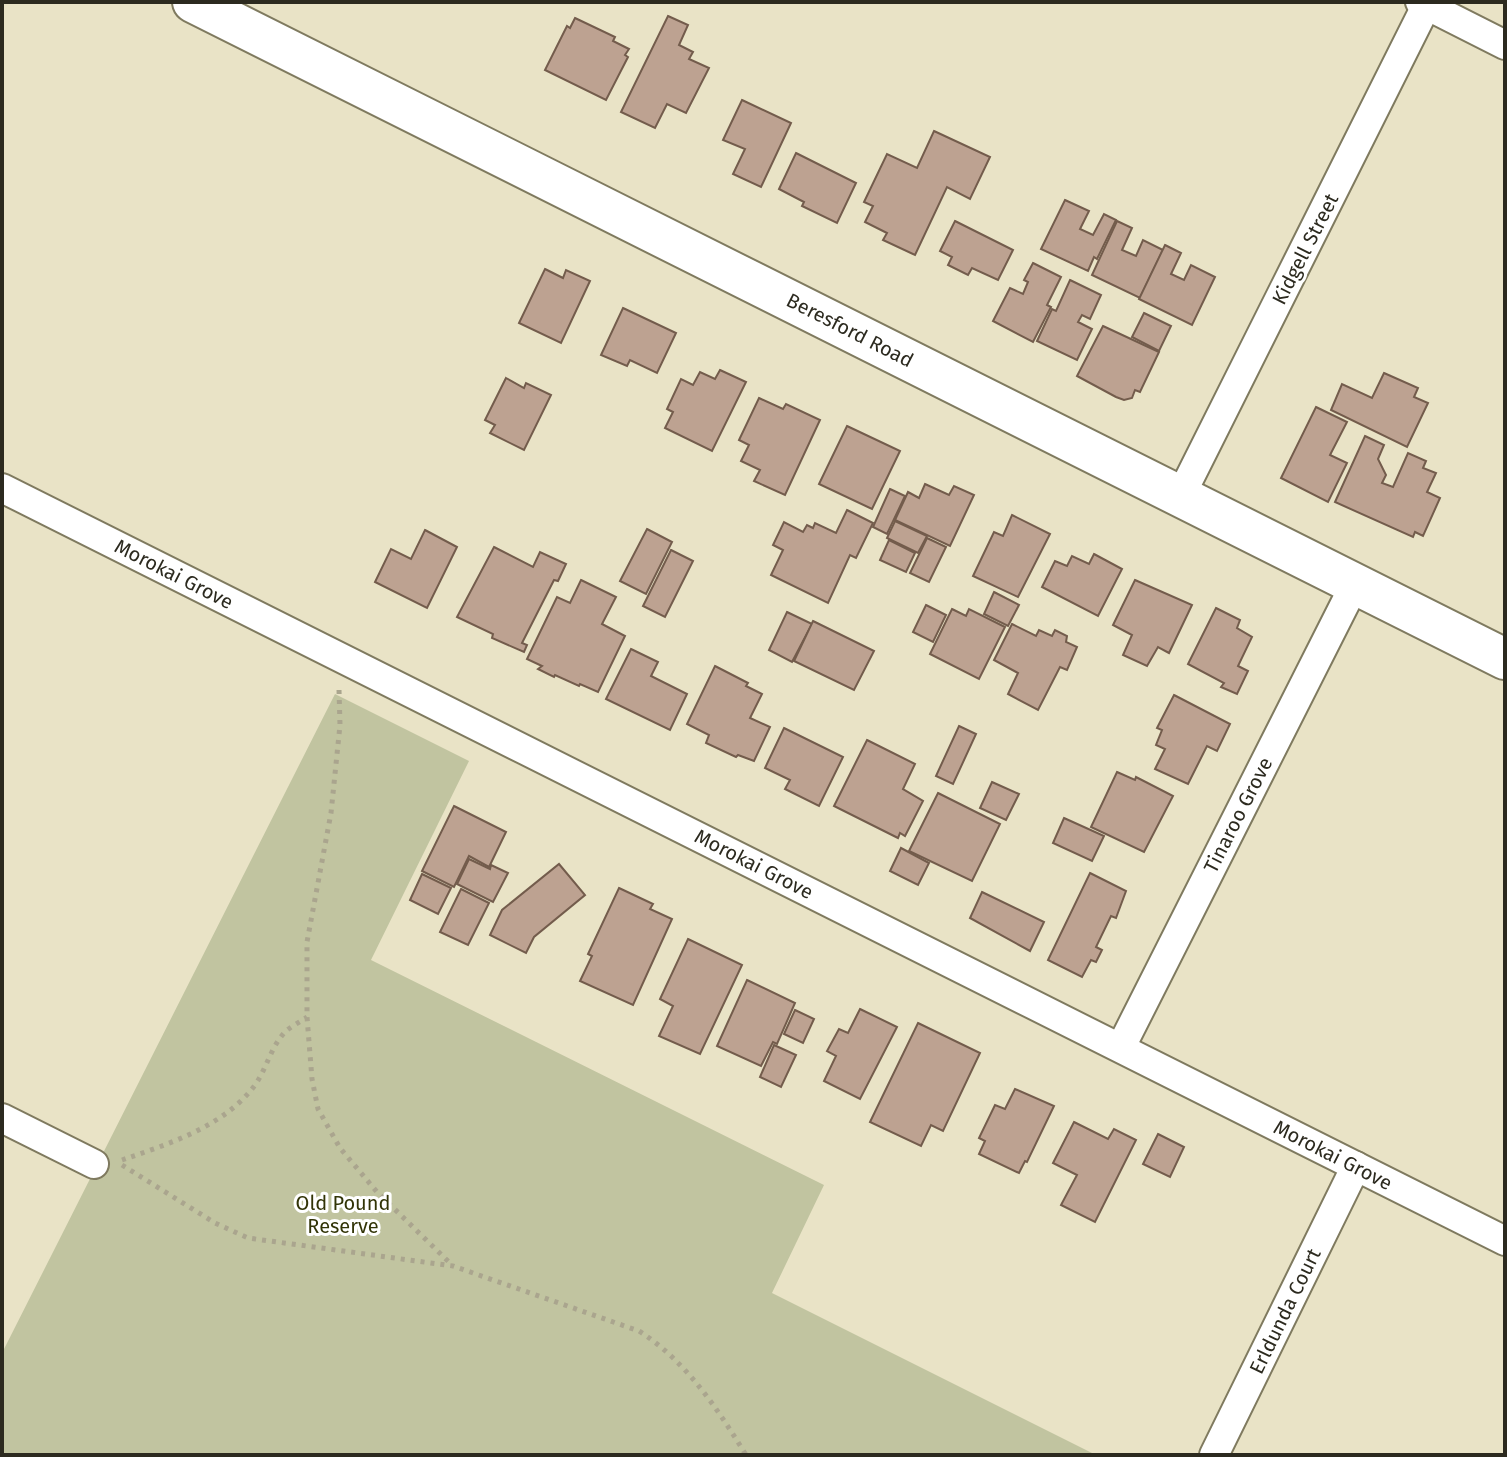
<svg xmlns="http://www.w3.org/2000/svg" width="1507" height="1457" viewBox="0 0 1507 1457" font-family="'Fira Sans',sans-serif">
	<rect width="100%" height="100%" fill="#e9e3c6"/>
	<!-- green -->
	<polygon fill="#c1c4a0" points="335,694 469,761 371,960 824,1185 772,1293 1096,1455 2,1455 2,1353"/>
	<!-- building -->
	<g fill="#bda291" stroke="#735c4c" stroke-width="2">
		<polygon points="668,16 688,25 679,45 693,52 689,59 709,68 686,113 667,104 655,128 621,112"/>
		<polygon points="575,18 615,37 613,41 629,49 625,55 628,57 606,100 545,70 567,26 570,28"/>
		<polygon points="742,100 791,123 761,187 733,174 745,149 723,140"/>
		<polygon points="934,131 990,157 970,199 947,187 915,255 883,240 887,233 865,222 873,206 864,202 887,154 917,168"/>
		<polygon points="796,153 856,183 837,223 802,206 804,202 779,189"/>
		<polygon points="1065,200 1089,211 1080,229 1093,235 1104,214 1116,220 1097,259 1094,257 1088,271 1041,249"/>
		<polygon points="955,221 1013,250 998,280 972,268 968,275 948,265 952,257 940,251"/>
		<polygon points="1117,221 1132,228 1122,250 1136,256 1143,240 1163,250 1140,298 1092,275"/>
		<polygon points="1165,245 1181,253 1171,274 1184,280 1191,265 1215,277 1192,325 1139,299"/>
		<polygon points="1033,263 1061,277 1047,305 1051,307 1033,342 993,321 1010,288 1023,294 1028,282 1024,280"/>
		<polygon points="545,269 563,278 566,270 590,281 561,343 519,323"/>
		<polygon points="1070,280 1101,295 1090,319 1082,315 1078,322 1092,329 1077,360 1037,341 1052,309 1056,311"/>
		<polygon points="623,308 676,333 657,373 630,360 627,366 601,355"/>
		<polygon points="1144,313 1171,326 1159,351 1132,337"/>
		<polygon points="1103,326 1159,352 1140,392 1135,390 1132,398 1124,400 1116,397 1077,376"/>
		<polygon points="720,370 746,382 712,451 665,428 673,412 667,409 681,379 693,385 700,372 715,379"/>
		<polygon points="1384,373 1418,388 1414,397 1428,403 1407,447 1331,410 1342,384 1372,398"/>
		<polygon points="506,378 524,388 526,383 551,395 524,450 490,433 495,425 485,420"/>
		<polygon points="759,398 783,409 786,404 820,420 785,495 754,481 760,470 741,461 749,445 739,440"/>
		<polygon points="1316,407 1347,422 1330,455 1347,463 1328,502 1281,478"/>
		<polygon points="847,426 900,451 872,509 819,484"/>
		<polygon points="1365,436 1384,445 1378,459 1386,475 1382,483 1393,487 1408,453 1426,461 1423,468 1436,473 1427,492 1440,498 1423,536 1415,532 1413,537 1335,502"/>
		<polygon points="925,484 949,495 954,486 974,495 950,546 895,520 908,492 919,498"/>
		<polygon points="890,489 905,496 887,534 873,527"/>
		<polygon points="847,510 873,523 856,558 850,555 828,603 771,575 783,550 773,545 784,522 803,532 807,525 813,528 815,523 836,533"/>
		<polygon points="1012,515 1050,534 1018,597 973,576 994,532 1003,536"/>
		<polygon points="895,521 927,536 918,553 887,538"/>
		<polygon points="647,529 672,542 646,594 620,581"/>
		<polygon points="425,530 457,547 427,608 375,582 391,549 411,559"/>
		<polygon points="927,538 946,547 929,582 910,573"/>
		<polygon points="889,540 915,553 906,572 880,560"/>
		<polygon points="494,547 533,567 540,552 566,564 558,581 554,580 522,643 527,645 524,652 492,638 493,634 457,617"/>
		<polygon points="671,550 693,561 665,617 643,606"/>
		<polygon points="1094,554 1122,569 1098,616 1042,587 1055,561 1067,566 1072,556 1089,564"/>
		<polygon points="581,580 616,597 602,624 625,636 598,692 580,684 579,686 555,675 554,677 538,669 542,666 527,659 557,597 570,603"/>
		<polygon points="1135,580 1192,605 1169,653 1158,647 1147,666 1123,655 1132,635 1113,625"/>
		<polygon points="994,592 1019,605 1008,626 984,614"/>
		<polygon points="926,605 946,615 933,642 913,632"/>
		<polygon points="1216,608 1240,620 1237,628 1252,637 1238,666 1248,671 1237,694 1221,687 1224,683 1188,664"/>
		<polygon points="952,609 966,616 969,609 1005,627 979,679 930,654"/>
		<polygon points="787,612 812,624 792,662 769,650"/>
		<polygon points="813,621 874,651 854,690 794,661"/>
		<polygon points="1012,624 1036,636 1039,630 1052,636 1055,630 1067,636 1066,642 1077,647 1067,670 1060,667 1038,710 1008,694 1018,673 994,660"/>
		<polygon points="631,649 658,662 651,676 687,694 670,730 606,699"/>
		<polygon points="715,666 748,683 746,686 762,694 750,718 770,727 754,761 738,755 736,757 706,743 709,735 687,724"/>
		<polygon points="1174,695 1230,724 1217,751 1207,746 1188,784 1155,769 1165,749 1156,745 1162,730 1157,728"/>
		<polygon points="959,726 976,734 953,784 936,776"/>
		<polygon points="784,728 843,757 819,806 785,789 790,780 765,768"/>
		<polygon points="867,740 915,764 903,789 923,801 905,836 900,833 898,838 834,806"/>
		<polygon points="1117,772 1135,780 1136,777 1173,796 1144,852 1091,827"/>
		<polygon points="992,782 1019,794 1006,820 980,808"/>
		<polygon points="938,793 1000,824 972,881 909,851"/>
		<polygon points="454,806 506,832 489,867 469,856 454,887 422,871"/>
		<polygon points="1064,818 1104,836 1092,861 1053,843"/>
		<polygon points="901,848 929,863 918,885 890,871"/>
		<polygon points="469,859 490,869 491,865 508,873 493,902 457,884"/>
		<polygon points="559,864 585,895 534,937 526,953 490,935 502,910"/>
		<polygon points="1090,873 1126,891 1116,918 1111,916 1096,947 1102,950 1096,962 1091,960 1082,977 1048,960"/>
		<polygon points="422,874 451,888 438,914 410,900"/>
		<polygon points="619,888 653,904 650,909 672,919 633,1005 580,981 592,956 588,954"/>
		<polygon points="461,889 489,903 468,945 440,932"/>
		<polygon points="982,892 1044,922 1030,951 970,918"/>
		<polygon points="688,939 742,965 700,1054 659,1036 673,1006 660,999"/>
		<polygon points="747,980 795,1003 777,1044 773,1042 761,1066 717,1046"/>
		<polygon points="860,1009 897,1027 860,1099 824,1081 836,1056 827,1051 839,1029 848,1033"/>
		<polygon points="795,1010 814,1019 803,1043 784,1034"/>
		<polygon points="918,1023 980,1053 943,1131 931,1125 921,1146 870,1122"/>
		<polygon points="774,1045 796,1055 781,1087 760,1077"/>
		<polygon points="1015,1089 1054,1106 1027,1162 1025,1161 1019,1173 979,1154 985,1141 979,1138 995,1105 1005,1109"/>
		<polygon points="1074,1122 1108,1139 1114,1129 1136,1140 1095,1222 1061,1205 1077,1175 1053,1163"/>
		<polygon points="1158,1134 1184,1147 1170,1177 1143,1164"/>
	</g>
	<g fill="none" stroke-linecap="round" stroke-linejoin="round">
		<!-- street casing -->
		<g stroke="#7f7a5f" stroke-width="32">
			<g id="street">
				<polyline points="1420,2 1505,45"/>
				<polyline points="2,488 1505,1241"/>
				<polyline points="1181,495 1428,2"/>
				<polyline points="1121,1047 1355,584"/>
				<polyline points="2,1118 94,1164"/>
				<polyline points="1214,1455 1356,1166"/>
			</g>
		</g>
		<!-- secondary casing -->
		<g stroke="#7f7a5f" stroke-width="44">
			<polyline id="secondary" points="193,2 1505,659"/>
		</g>
		<!-- path -->
		<g stroke="#aaa58e" stroke-width="5" stroke-dasharray="4 6" stroke-linecap="butt">
			<polyline points="339,690 340,725 331,813 307,942 307,1017 312,1079 318,1109 340,1148 377,1192 453,1266"/>
			<path d="M122,1160C168,1144 224,1127 255,1085C267,1068 271,1046 286,1031C292,1026 300,1022 307,1017"/>
			<path d="M122,1165L215,1223L248,1238L453,1266L639,1331C686,1361 717,1408 746,1455"/>
		</g>
		<!-- street -->
		<use href="#street" stroke="#fff" stroke-width="28"/>
		<!-- secondary -->
		<use href="#secondary" stroke="#fff" stroke-width="40"/>
	</g>
	<g text-anchor="middle" stroke-width="6" stroke-linejoin="round" paint-order="stroke">
		<!-- street labels -->
		<g font-size="20" fill="#2c2a1f" stroke="#fff">
			<text transform="translate(1305 249) rotate(-63)" y="7">Kidgell Street</text>
			<text transform="translate(850 330) rotate(27)" y="7">Beresford Road</text>
			<text transform="translate(174 574) rotate(27)" y="7">Morokai Grove</text>
			<text transform="translate(1238 815) rotate(-63)" y="7">Tinaroo Grove</text>
			<text transform="translate(754 864) rotate(27)" y="7">Morokai Grove</text>
			<text transform="translate(1333 1155) rotate(27)" y="7">Morokai Grove</text>
			<text transform="translate(1285 1311) rotate(-64)" y="7">Erldunda Court</text>
		</g>
		<!-- park labels -->
		<g font-size="20" fill="#323407" stroke="#fff">
			<text x="343" y="1210">Old Pound<tspan x="343" dy="23">Reserve</tspan></text>
		</g>
	</g>
	<!-- border -->
	<rect width="1507" height="1457" fill="none" stroke="#2c2a1f" stroke-width="8"/>
</svg>
